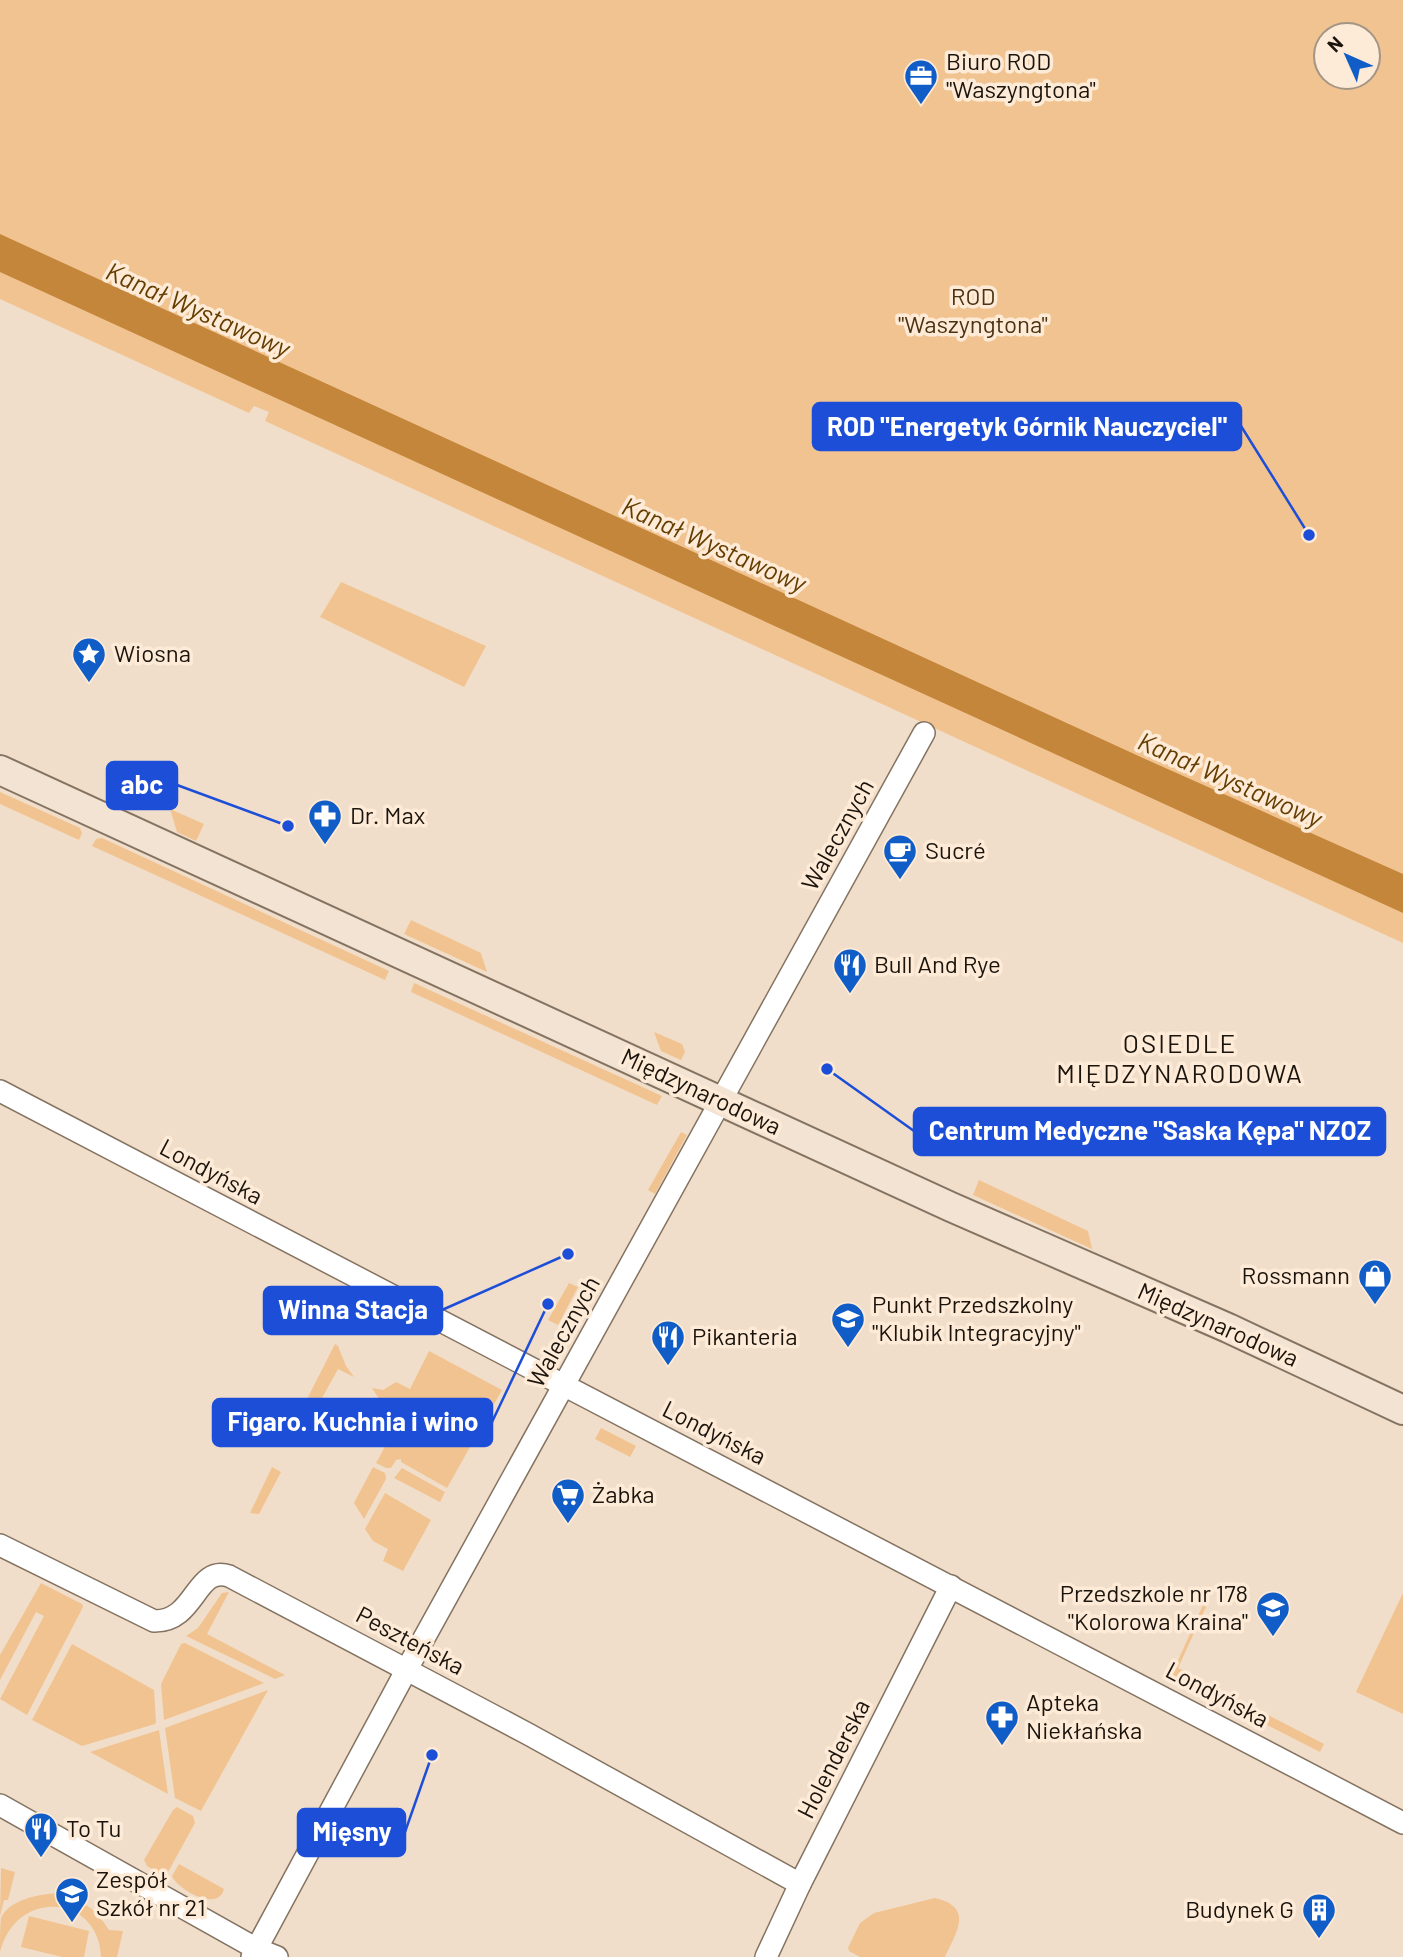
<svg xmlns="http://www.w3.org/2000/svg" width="1403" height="1957" viewBox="0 0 1403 1957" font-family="Barlow,sans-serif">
	<rect width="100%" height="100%" fill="#f1deca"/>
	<!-- green -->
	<g fill="#f1c390" fill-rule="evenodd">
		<path d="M0,0H1403V943L265,421L269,412L254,406L249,413L0,299ZM1326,35H1368V77H1326Z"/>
		<polygon points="341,582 486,646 464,687 320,617"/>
		<polygon points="0,792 80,828 82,833 79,840 0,804"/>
		<polygon points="170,809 204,824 196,841 177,832"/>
		<polygon points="102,838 389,971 385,980 92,846 96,839"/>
		<polygon points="411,920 481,953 487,972 404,934"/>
		<polygon points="414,983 662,1096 657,1105 411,992"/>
		<polygon points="654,1032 682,1044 685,1052 681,1060 661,1051"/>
		<polygon points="681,1132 687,1135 655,1194 648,1190"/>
		<polygon points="979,1180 1088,1231 1092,1249 973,1195"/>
		<polygon points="569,1283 578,1287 558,1325 548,1320"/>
		<polygon points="335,1344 338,1346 346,1366 354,1377 338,1369 315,1411 304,1405"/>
		<polygon points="429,1351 502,1390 447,1488 401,1462 401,1459 396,1460 391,1468 386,1468 376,1463 403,1414 381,1402 372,1388 383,1390 396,1382 410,1389"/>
		<polygon points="601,1428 636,1446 630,1457 595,1439"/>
		<polygon points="272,1467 281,1472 259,1514 250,1513"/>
		<polygon points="373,1467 385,1473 386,1479 364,1519 354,1503"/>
		<polygon points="402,1468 445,1492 440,1502 394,1478"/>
		<polygon points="385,1493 431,1520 403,1571 383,1561 388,1549 373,1541 365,1529"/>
		<polygon points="41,1583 82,1604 83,1607 27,1715 0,1699 44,1616 36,1612 0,1680 0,1655"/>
		<polygon points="229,1592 207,1634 285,1675 275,1679 186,1636 198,1628 222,1593"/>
		<polygon points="1403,1593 1403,1714 1356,1692"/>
		<polygon points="1203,1605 1206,1607 1178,1668 1324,1744 1320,1752 1171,1676"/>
		<polygon points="185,1643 189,1645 264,1683 164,1720 161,1684 181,1644"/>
		<polygon points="72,1644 154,1690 156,1722 155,1724 82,1746 32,1720"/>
		<polygon points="268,1690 201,1811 175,1798 165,1728"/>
		<polygon points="159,1730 168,1794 90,1752"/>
		<polygon points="177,1807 193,1816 195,1823 168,1872 161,1874 147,1866 144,1860 173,1810"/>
		<path d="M179,1864L224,1889C218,1913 177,1889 172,1876Z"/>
		<polygon points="1,1868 15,1872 8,1900 4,1900 0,1916"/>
		<path d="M56,1893C80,1897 96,1909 109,1930L123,1931L117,1957H101C99,1894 16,1888 0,1952C0,1943 0,1927 1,1918C10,1899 38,1895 56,1893Z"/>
		<path d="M935,1898C974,1907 957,1932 945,1957H860L849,1951L848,1948L860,1923L874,1913Z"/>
		<polygon points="29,1916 89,1931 84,1957 62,1957 21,1947"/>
	</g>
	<!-- water -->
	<polygon fill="#c3863b" points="0,234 1143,758 1403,874 1403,913 0,272"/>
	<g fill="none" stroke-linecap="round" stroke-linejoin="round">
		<!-- street casing -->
		<g stroke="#847361" stroke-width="24">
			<g id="street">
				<polyline points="0,1091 1403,1823"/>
				<path d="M0,1545L154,1621C196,1622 195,1565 229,1576L528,1734L800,1884"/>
				<polyline points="0,1805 257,1949 277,1957"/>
				<polyline points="252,1957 407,1669 924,733"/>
				<polyline points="766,1957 800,1884 951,1586"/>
			</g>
		</g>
		<!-- secondary casing -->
		<g stroke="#847361" stroke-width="32">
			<polyline id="secondary" points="0,770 951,1207 1228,1328 1403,1410"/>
		</g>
		<!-- street -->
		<use href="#street" stroke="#fff" stroke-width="21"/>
		<!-- secondary -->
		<use href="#secondary" stroke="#f2e3d3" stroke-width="28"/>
	</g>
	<!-- icons -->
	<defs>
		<g id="office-pin" transform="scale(1.75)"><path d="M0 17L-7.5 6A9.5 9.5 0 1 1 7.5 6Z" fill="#105dc7" stroke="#feebd7"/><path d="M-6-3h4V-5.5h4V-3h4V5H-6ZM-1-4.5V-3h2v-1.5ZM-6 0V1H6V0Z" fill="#fff"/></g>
		<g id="sight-pin" transform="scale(1.75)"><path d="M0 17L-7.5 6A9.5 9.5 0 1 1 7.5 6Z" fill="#105dc7" stroke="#feebd7"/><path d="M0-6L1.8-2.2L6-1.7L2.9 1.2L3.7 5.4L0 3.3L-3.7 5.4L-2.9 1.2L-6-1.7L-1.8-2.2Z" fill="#fff"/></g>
		<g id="pharmacy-pin" transform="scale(1.75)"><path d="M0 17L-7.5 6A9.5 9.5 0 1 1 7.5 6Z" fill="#105dc7" stroke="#feebd7"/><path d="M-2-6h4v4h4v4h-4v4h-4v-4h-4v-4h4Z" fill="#fff"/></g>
		<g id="cafe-pin" transform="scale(1.75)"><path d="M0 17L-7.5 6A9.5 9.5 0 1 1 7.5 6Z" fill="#105dc7" stroke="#feebd7"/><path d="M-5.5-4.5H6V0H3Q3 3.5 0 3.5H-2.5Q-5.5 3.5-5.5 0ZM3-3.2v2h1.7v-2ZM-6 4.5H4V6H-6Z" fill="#fff"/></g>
		<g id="restaurant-pin" transform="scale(1.75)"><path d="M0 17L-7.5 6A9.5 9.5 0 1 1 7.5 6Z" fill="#105dc7" stroke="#feebd7"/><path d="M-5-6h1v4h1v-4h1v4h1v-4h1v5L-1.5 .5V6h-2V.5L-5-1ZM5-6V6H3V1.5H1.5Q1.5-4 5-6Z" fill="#fff"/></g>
		<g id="shop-pin" transform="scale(1.75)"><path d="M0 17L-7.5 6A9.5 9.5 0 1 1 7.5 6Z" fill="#105dc7" stroke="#feebd7"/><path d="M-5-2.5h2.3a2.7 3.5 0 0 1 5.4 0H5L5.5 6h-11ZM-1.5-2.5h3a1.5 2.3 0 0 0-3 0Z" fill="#fff"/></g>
		<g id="school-pin" transform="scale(1.75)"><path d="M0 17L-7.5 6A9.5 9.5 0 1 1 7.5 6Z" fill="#105dc7" stroke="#feebd7"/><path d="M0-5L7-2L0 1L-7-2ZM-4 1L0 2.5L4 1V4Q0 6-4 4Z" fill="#fff"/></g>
		<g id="supermarket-pin" transform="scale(1.75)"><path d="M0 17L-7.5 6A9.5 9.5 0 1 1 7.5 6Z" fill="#105dc7" stroke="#feebd7"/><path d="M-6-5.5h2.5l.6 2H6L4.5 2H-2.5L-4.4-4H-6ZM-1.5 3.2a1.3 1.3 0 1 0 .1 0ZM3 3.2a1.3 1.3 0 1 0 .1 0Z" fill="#fff"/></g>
		<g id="building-pin" transform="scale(1.75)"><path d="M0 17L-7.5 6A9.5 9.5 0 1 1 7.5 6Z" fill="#105dc7" stroke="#feebd7"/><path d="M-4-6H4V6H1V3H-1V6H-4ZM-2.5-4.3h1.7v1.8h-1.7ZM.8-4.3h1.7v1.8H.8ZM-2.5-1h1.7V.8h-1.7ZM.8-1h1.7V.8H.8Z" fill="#fff"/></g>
	</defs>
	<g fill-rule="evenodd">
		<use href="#office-pin" x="921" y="76"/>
		<use href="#sight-pin" x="89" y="654"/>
		<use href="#pharmacy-pin" x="325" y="816"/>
		<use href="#cafe-pin" x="900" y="851"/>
		<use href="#restaurant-pin" x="850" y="965"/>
		<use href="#shop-pin" x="1375" y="1276"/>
		<use href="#school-pin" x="848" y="1319"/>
		<use href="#restaurant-pin" x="668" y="1337"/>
		<use href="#supermarket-pin" x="568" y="1495"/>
		<use href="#school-pin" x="1273" y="1608"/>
		<use href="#pharmacy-pin" x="1002" y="1717"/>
		<use href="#restaurant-pin" x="41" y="1829"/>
		<use href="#school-pin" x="72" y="1894"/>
		<use href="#building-pin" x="1319" y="1910"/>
	</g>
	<g text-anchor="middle" stroke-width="7" stroke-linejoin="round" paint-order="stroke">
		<!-- poi labels -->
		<g font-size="24" fill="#1b140d" stroke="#feebd7" text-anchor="start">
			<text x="946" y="70">Biuro ROD<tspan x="946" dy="28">"Waszyngtona"</tspan></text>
			<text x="114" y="662">Wiosna</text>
			<text x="350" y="824">Dr. Max</text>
			<text x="925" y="859">Sucré</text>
			<text x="874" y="973">Bull And Rye</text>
			<text x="1350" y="1284" text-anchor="end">Rossmann</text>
			<text x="872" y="1313">Punkt Przedszkolny<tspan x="872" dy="28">"Klubik Integracyjny"</tspan></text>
			<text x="692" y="1345">Pikanteria</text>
			<text x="592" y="1503">Żabka</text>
			<text x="1248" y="1602" text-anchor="end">Przedszkole nr 178<tspan x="1248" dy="28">"Kolorowa Kraina"</tspan></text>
			<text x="1026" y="1711">Apteka<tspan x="1026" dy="28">Niekłańska</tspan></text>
			<text x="66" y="1837">To Tu</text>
			<text x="96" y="1888">Zespół<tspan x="96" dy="28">Szkół nr 21</tspan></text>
			<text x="1294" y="1918" text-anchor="end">Budynek G</text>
		</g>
		<!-- park labels -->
		<g font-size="24" fill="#4c3212" stroke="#feebd7">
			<text x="973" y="305">ROD<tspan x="973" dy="28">"Waszyngtona"</tspan></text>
		</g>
		<!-- street labels -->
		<g font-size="24" fill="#1b140d" stroke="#feebd7">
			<text transform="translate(838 835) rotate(-61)" y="8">Walecznych</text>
			<text transform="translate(701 1092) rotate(25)" y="8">Międzynarodowa</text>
			<text transform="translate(211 1172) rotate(28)" y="8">Londyńska</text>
			<text transform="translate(1218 1325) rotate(24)" y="8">Międzynarodowa</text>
			<text transform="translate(564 1332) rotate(-61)" y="8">Walecznych</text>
			<text transform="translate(714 1433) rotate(27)" y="8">Londyńska</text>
			<text transform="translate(410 1641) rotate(28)" y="8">Peszteńska</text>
			<text transform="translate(1217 1695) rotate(28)" y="8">Londyńska</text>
			<text transform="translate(834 1759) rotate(-63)" y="8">Holenderska</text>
		</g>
		<!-- water labels -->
		<g font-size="26" font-style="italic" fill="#653d00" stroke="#feebd7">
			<text transform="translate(198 310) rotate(24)" y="9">Kanał Wystawowy</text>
			<text transform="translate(714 545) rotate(24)" y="9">Kanał Wystawowy</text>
			<text transform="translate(1230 780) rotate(24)" y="9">Kanał Wystawowy</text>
		</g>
		<!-- neighbourhood labels -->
		<g font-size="26" letter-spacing="2" fill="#1b140d" stroke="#feebd7">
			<text x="1180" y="1053">OSIEDLE<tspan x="1180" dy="30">MIĘDZYNARODOWA</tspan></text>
		</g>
	</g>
	<!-- callouts -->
	<path fill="none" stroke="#1d4ed8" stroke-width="2.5" d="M1309 535L1241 426M288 826L177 785M827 1069L914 1131M568 1254L442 1310M548 1304L492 1422M432 1755L405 1832"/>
	<g fill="#1d4ed8" stroke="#feebd7" stroke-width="2.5">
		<circle cx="1309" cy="535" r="7"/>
		<circle cx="288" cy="826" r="7"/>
		<circle cx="827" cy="1069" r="7"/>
		<circle cx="568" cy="1254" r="7"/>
		<circle cx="548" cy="1304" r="7"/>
		<circle cx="432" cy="1755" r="7"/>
	</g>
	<g fill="#1d4ed8" stroke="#1d4ed8" stroke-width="2.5">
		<rect x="813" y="403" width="428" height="47" rx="7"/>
		<rect x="107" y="762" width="70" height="47" rx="7"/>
		<rect x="914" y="1108" width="471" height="47" rx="7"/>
		<rect x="264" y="1287" width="178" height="47" rx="7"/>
		<rect x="213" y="1399" width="279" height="47" rx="7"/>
		<rect x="298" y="1809" width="107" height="47" rx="7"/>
	</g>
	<g font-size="26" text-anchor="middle" font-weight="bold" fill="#fff">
		<text x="1027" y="436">ROD "Energetyk Górnik Nauczyciel"</text>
		<text x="142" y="794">abc</text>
		<text x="1150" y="1140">Centrum Medyczne "Saska Kępa" NZOZ</text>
		<text x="353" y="1319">Winna Stacja</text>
		<text x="353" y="1431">Figaro. Kuchnia i wino</text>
		<text x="352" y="1841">Mięsny</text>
	</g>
	<!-- north arrow -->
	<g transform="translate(1347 56) rotate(315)"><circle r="33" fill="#feebd7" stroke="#a39586" stroke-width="2"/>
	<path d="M0-5L12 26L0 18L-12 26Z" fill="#105dc7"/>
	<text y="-10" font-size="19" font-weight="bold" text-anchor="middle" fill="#1b140d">N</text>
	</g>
</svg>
